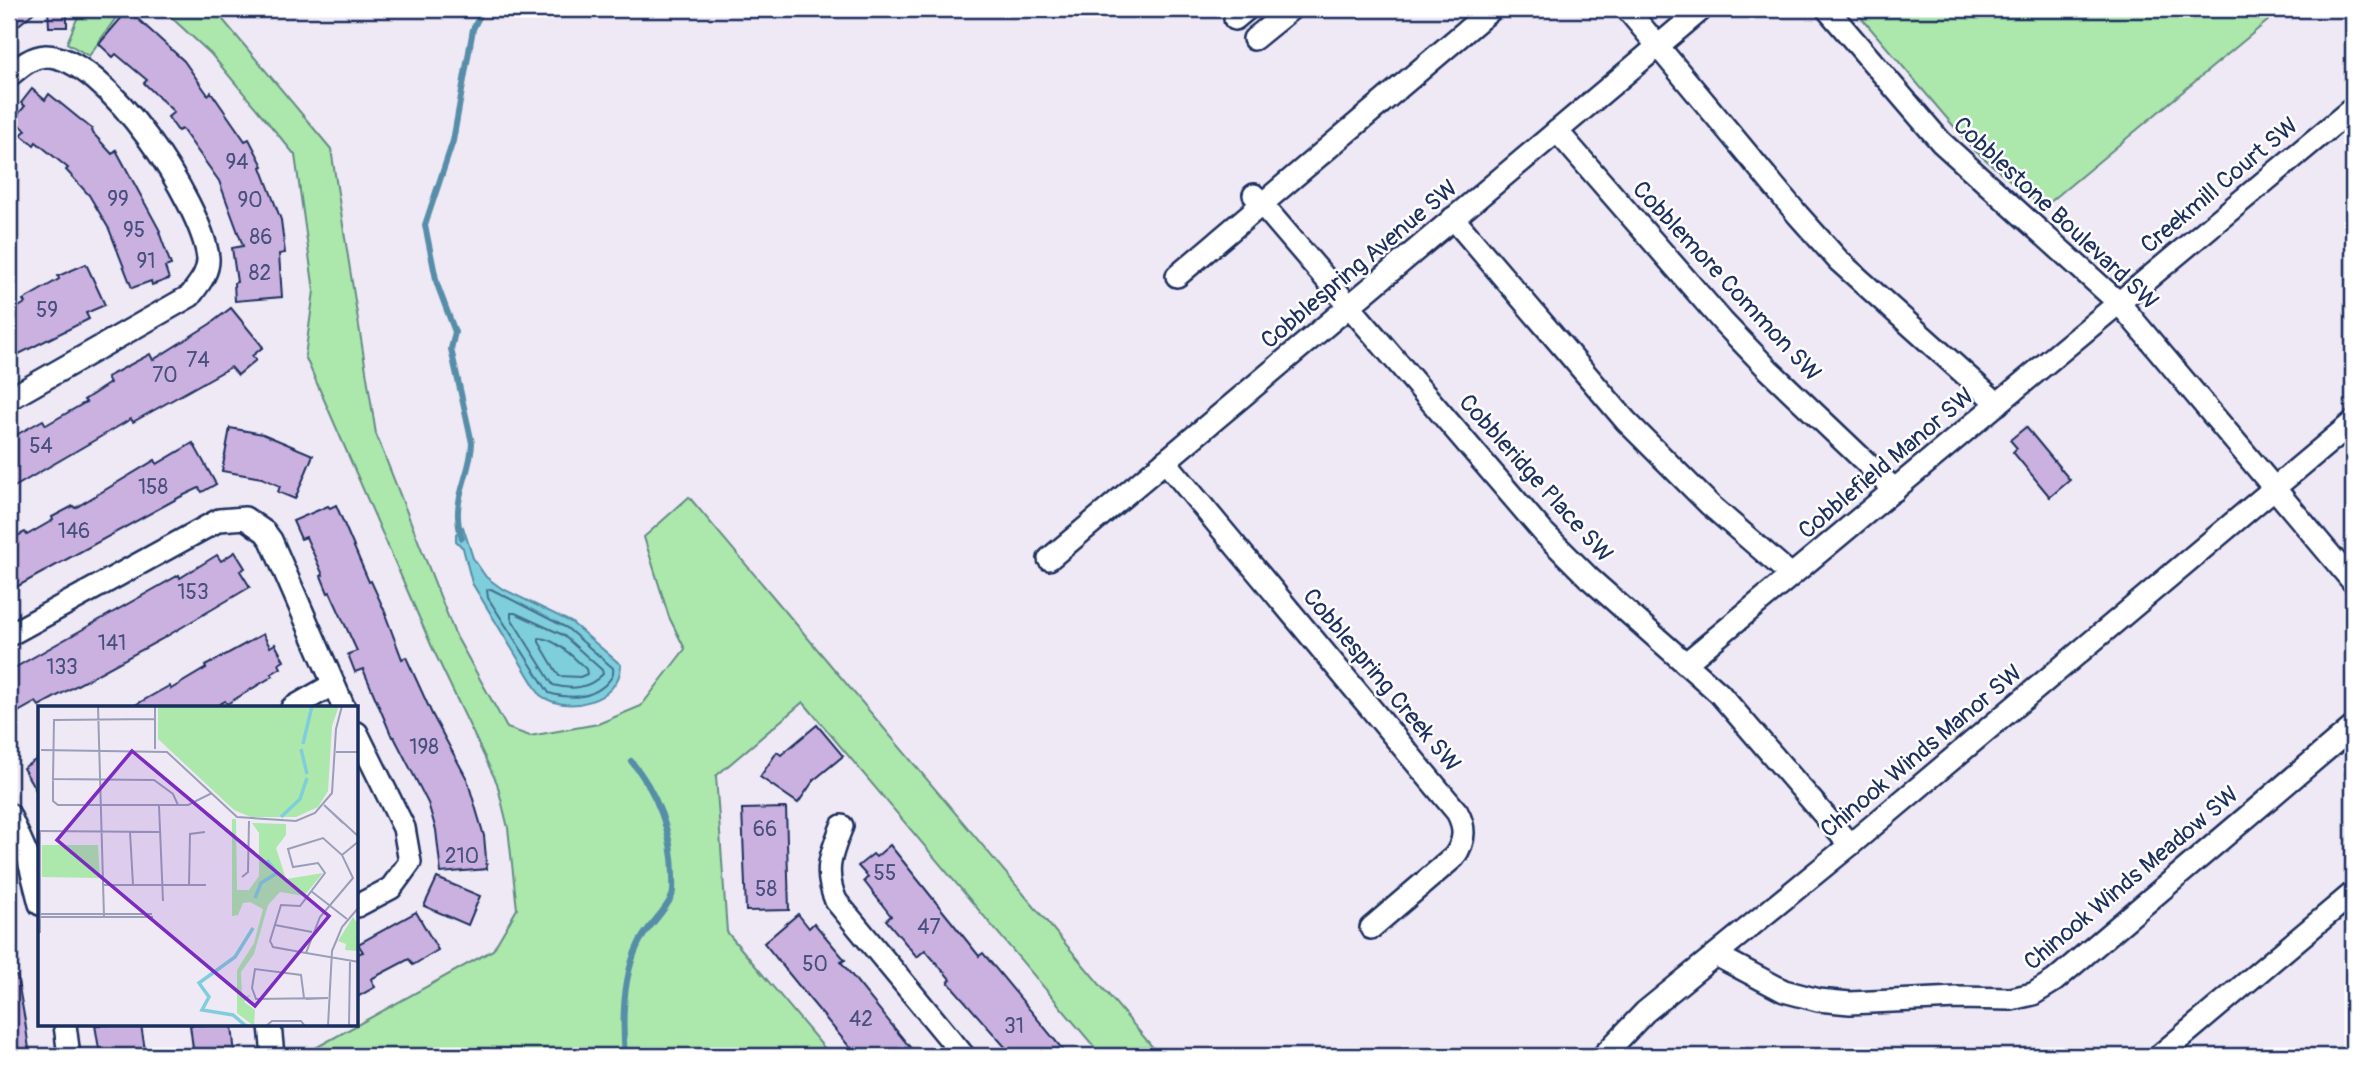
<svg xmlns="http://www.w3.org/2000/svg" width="2362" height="1065" viewBox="0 0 2362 1065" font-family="Pangolin,sans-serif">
	<rect width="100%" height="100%" fill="#efe8f5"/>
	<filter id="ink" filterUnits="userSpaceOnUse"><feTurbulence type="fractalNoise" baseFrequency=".0143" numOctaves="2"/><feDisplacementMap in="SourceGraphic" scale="14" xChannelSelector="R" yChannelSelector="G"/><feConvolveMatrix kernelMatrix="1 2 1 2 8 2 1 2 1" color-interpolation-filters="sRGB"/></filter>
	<g filter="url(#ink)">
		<!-- green -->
		<g fill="#ace7ac" stroke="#648b85" stroke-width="2">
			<polygon points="81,9 122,9 89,56 67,43"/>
			<polygon points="162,9 214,9 331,149 376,434 455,634 507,728 530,736 598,724 641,706 685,649 669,617 644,537 689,497 1160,1056 1102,1056 803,702 716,776 727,932 831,1056 301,1056 493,950 517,909 508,828 497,783 432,647 305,356 314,291 295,155 211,54"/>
			<polygon points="1854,9 2282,9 2043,208 1973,149"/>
		</g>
		<!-- water -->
		<path fill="#7fcedb" stroke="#578ea9" stroke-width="2" d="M463,527L473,558L486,577L501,588L571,622L621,665C620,702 566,715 540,695L472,583L463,548L456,541V534Z"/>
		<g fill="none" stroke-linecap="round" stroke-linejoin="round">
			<!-- shore -->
			<g stroke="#436f90" stroke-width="2">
				<path d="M487,590L491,589L567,628L613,668C614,675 612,677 607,683C591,699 569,699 549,693L488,598Z"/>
				<path d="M511,613H515L563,635L602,670L603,674C588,689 572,690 553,685L511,618Z"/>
				<path d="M539,638C557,639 574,658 586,669L587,674L580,677L559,676L539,642Z"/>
			</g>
			<!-- stream -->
			<g stroke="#578ea9" stroke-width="6">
				<path d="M462,538C449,501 471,477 472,443L451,349L455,332L437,284L425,225L453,141L473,29L483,9"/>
				<path d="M625,1056C622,1021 623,977 638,945C646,927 664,914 672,896C674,891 673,881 673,875C673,836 657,791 631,761"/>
			</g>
		</g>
		<!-- building -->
		<g fill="#cbb1df" stroke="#1b2f5e" stroke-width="2">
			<polygon points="9,9 38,9 9,33"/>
			<polygon points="48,9 67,9 67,27 49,27"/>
			<polygon points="128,10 184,61 208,95 211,92 245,141 249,139 263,166 261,167 281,220 285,253 279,254 282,297 235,301 234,283 237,282 232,248 243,246 219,181 182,129 178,131 168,117 174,112 144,83 147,80 116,54 113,57 99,44"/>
			<polygon points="32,89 45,100 49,94 92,129 91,131 112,154 116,150 160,231 159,232 171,265 165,267 169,279 152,285 151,281 132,288 109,229 89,195 66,170 68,168 36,142 34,145 21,135 26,130 13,120 25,106 21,103"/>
			<polygon points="86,264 105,305 86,313 89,319 15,356 9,346 9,313 25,303 23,300 59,279 58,276"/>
			<polygon points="231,308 263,347 252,356 256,360 238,375 231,367 133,422 131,419 9,490 9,439 43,420 46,425 86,402 84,400 110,383 107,377 150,354 153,360 210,324"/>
			<polygon points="2026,427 2070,480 2050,497 2013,452 2017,448 2010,440"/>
			<polygon points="230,428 263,434 313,455 295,499 278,492 280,486 262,478 222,471"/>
			<polygon points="193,443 216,484 202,492 199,488 180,497 9,591 9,540 25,532 27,535 53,520 52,517 73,506 75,508 155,460 157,464"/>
			<polygon points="336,505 369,582 371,581 386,614 385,614 402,659 406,657 432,714 467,779 484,836 487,869 441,873 436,830 428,803 394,737 392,737 363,669 355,672 348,654 357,651 330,592 328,593 321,576 323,575 306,537 301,539 293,521 328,506 330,508"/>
			<polygon points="235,552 245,568 240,571 250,587 162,639 39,706 36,702 9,717 9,671 179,575 180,578 217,555 221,561"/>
			<polygon points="263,634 270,647 275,644 284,661 279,664 281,668 271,674 273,676 227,704 225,701 213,708 130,708 169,686 171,689 206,668 205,666"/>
			<polygon points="817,725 843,756 814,780 798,803 760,777 777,752 781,755"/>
			<polygon points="40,757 40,797 23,768"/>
			<polygon points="786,808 789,910 746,911 742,809"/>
			<polygon points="890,845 979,956 983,953 1068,1056 1013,1056 948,982 951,980 925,950 917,957 886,920 891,916 864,881 868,877 858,866 873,854 876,857"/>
			<polygon points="437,878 480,896 468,925 424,906"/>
			<polygon points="416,912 438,950 413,965 409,959 371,979 375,987 357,997 357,954 363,952 358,944"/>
			<polygon points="798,914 809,928 814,923 845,960 841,962 917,1056 857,1056 808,997 764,943"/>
			<polygon points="17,976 25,1021 30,1056 9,1056 9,977"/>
			<polygon points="95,1025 141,1025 146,1056 104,1056 103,1048 99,1049"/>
			<polygon points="190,1025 232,1025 235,1056 194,1056"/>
		</g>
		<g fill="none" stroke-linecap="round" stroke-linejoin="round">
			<!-- minor casing -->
			<g stroke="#1b2f5e" stroke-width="26">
				<g id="minor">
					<polyline points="1627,9 1798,215 1839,261 1998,404"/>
					<polyline points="1827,9 1941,142 2119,303 2353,582"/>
					<polyline points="1235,19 1247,9"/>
					<polyline points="1254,39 1291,9"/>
					<path d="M9,76C20,67 30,57 46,56C106,56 202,204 208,258C209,273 198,285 190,296L9,399"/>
					<polyline points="1557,131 1723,322 1769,370 1895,490"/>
					<polyline points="1254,195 1543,532 1589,578 1719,693 1850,845"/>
					<polyline points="1453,218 1626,421 1710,505 1791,575"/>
					<polyline points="1177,276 1492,9"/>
					<path d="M1165,461L1457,812C1466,828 1465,842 1454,857L1371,928"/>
					<polyline points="1049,559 1702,9"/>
					<polyline points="9,635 219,520 245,518 265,532 271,540 344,708"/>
					<polyline points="1686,663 2353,108"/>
					<polyline points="292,708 332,685"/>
					<polyline points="357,733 404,828 410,862 391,888 357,906"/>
					<polyline points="9,814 28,857 40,904"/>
					<path d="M842,826C831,854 823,871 836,901L964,1056"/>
					<polyline points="1716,955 1784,991 1818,1000 1850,1003 1957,998 2011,999 2033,994 2054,981 2353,727"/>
					<polyline points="65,1025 69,1056"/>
					<polyline points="270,1025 273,1056"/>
					<polyline points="1603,1056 1645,1012 1850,845 2353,422"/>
					<polyline points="2159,1056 2353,893"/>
				</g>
			</g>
			<!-- minor -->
			<use href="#minor" stroke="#fff" stroke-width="21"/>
		</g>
	</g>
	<g text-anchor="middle" stroke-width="5" stroke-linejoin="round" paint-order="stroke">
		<!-- number labels -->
		<g font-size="21" fill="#47507e">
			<text x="237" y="169">94</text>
			<text x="118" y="206">99</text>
			<text x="250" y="207">90</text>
			<text x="134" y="237">95</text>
			<text x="261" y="244">86</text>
			<text x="146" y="268">91</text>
			<text x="260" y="280">82</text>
			<text x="47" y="317">59</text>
			<text x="198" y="367">74</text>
			<text x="165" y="382">70</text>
			<text x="41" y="453">54</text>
			<text x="153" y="494">158</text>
			<text x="74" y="538">146</text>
			<text x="193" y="599">153</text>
			<text x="112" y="650">141</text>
			<text x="62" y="674">133</text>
			<text x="424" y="754">198</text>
			<text x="765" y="836">66</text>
			<text x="462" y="863">210</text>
			<text x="885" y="880">55</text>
			<text x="766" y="896">58</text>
			<text x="929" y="934">47</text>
			<text x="815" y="971">50</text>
			<text x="861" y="1026">42</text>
			<text x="1014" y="1033">31</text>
		</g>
		<!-- street labels -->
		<g font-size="24" fill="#1b2f5e" stroke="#fff">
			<text transform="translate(2219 185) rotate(-40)" y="8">Creekmill Court SW</text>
			<text transform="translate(2056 213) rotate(43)" y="8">Cobblestone Boulevard SW</text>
			<text transform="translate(1359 264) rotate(-40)" y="8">Cobblespring Avenue SW</text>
			<text transform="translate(1727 281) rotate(47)" y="8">Cobblemore Common SW</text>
			<text transform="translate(1886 463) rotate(-40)" y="8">Cobblefield Manor SW</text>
			<text transform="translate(1536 478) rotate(48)" y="8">Cobbleridge Place SW</text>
			<text transform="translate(1382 680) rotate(50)" y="8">Cobblespring Creek SW</text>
			<text transform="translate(1921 751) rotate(-40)" y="8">Chinook Winds Manor SW</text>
			<text transform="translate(2131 878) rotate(-40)" y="8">Chinook Winds Meadow SW</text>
		</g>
	</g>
	<!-- overview -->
	<g transform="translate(38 706)">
		<rect width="320" height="320" fill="#efe8f5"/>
		<path d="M120,0H301L294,20L290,85L280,101L258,111H213L196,104L120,33ZM194,113H198L199,184H211L221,170V127L214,117L248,118V129L238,142L248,173L285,167L266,190L242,186L230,199L216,248L203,266L204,291L213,289L206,296L217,304L216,320L199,307V264L216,237L225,203L212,196L205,197L200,209L194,210ZM4,139H60L62,172L4,171ZM315,211L320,219V245L307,244L308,238L300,235Z" fill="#ace7ac"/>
		<path fill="none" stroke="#7fcedb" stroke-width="3.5" d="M265,38L274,0M263,43L269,68M243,111L262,93L269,72M217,192L223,177L239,167L229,154M208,320L195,309L164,304L171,291L161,277L197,251L215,222"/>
		<path fill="none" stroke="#9a9eb9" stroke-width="2" d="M60,0L66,211M117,0V43M117,13L16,14L15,73L116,74L135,88L140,99M3,44L129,46L199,111L258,115L277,107L294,87L298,23L304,0M298,46H321M15,74V95L20,99H150L174,87M286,99L321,131M286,99L305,117M121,100L125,195M0,125L122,126M2,125V227M92,126L95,179M304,149L321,135M204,171L210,166L211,115M65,179H168M151,179L152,128L167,126M273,185L309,213M273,185L309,213M0,208H114M0,211H115M237,219L274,226M268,247L235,241L232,235L243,199L262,200L287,167L280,157L255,161L250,143L285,132L304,149L315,172L282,211L268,247L321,256M266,292L263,269L217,263L214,282L218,293L290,292M268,293L290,292M228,320L234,315H263L267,320M290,320L294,245L304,221L321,201M311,320L312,256"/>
		<path fill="#7b2cbf" fill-opacity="0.15" stroke="#7b2cbf" stroke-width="3.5" d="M94,45L291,210L217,300L19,134Z"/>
		<rect width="320" height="320" fill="none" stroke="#1b2f5e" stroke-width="3.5"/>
	</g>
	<!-- margin -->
	<rect width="2362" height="1065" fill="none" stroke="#fff" stroke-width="35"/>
	<rect x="18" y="18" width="2327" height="1030" fill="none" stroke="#1b2f5e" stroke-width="2.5" filter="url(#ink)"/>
</svg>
